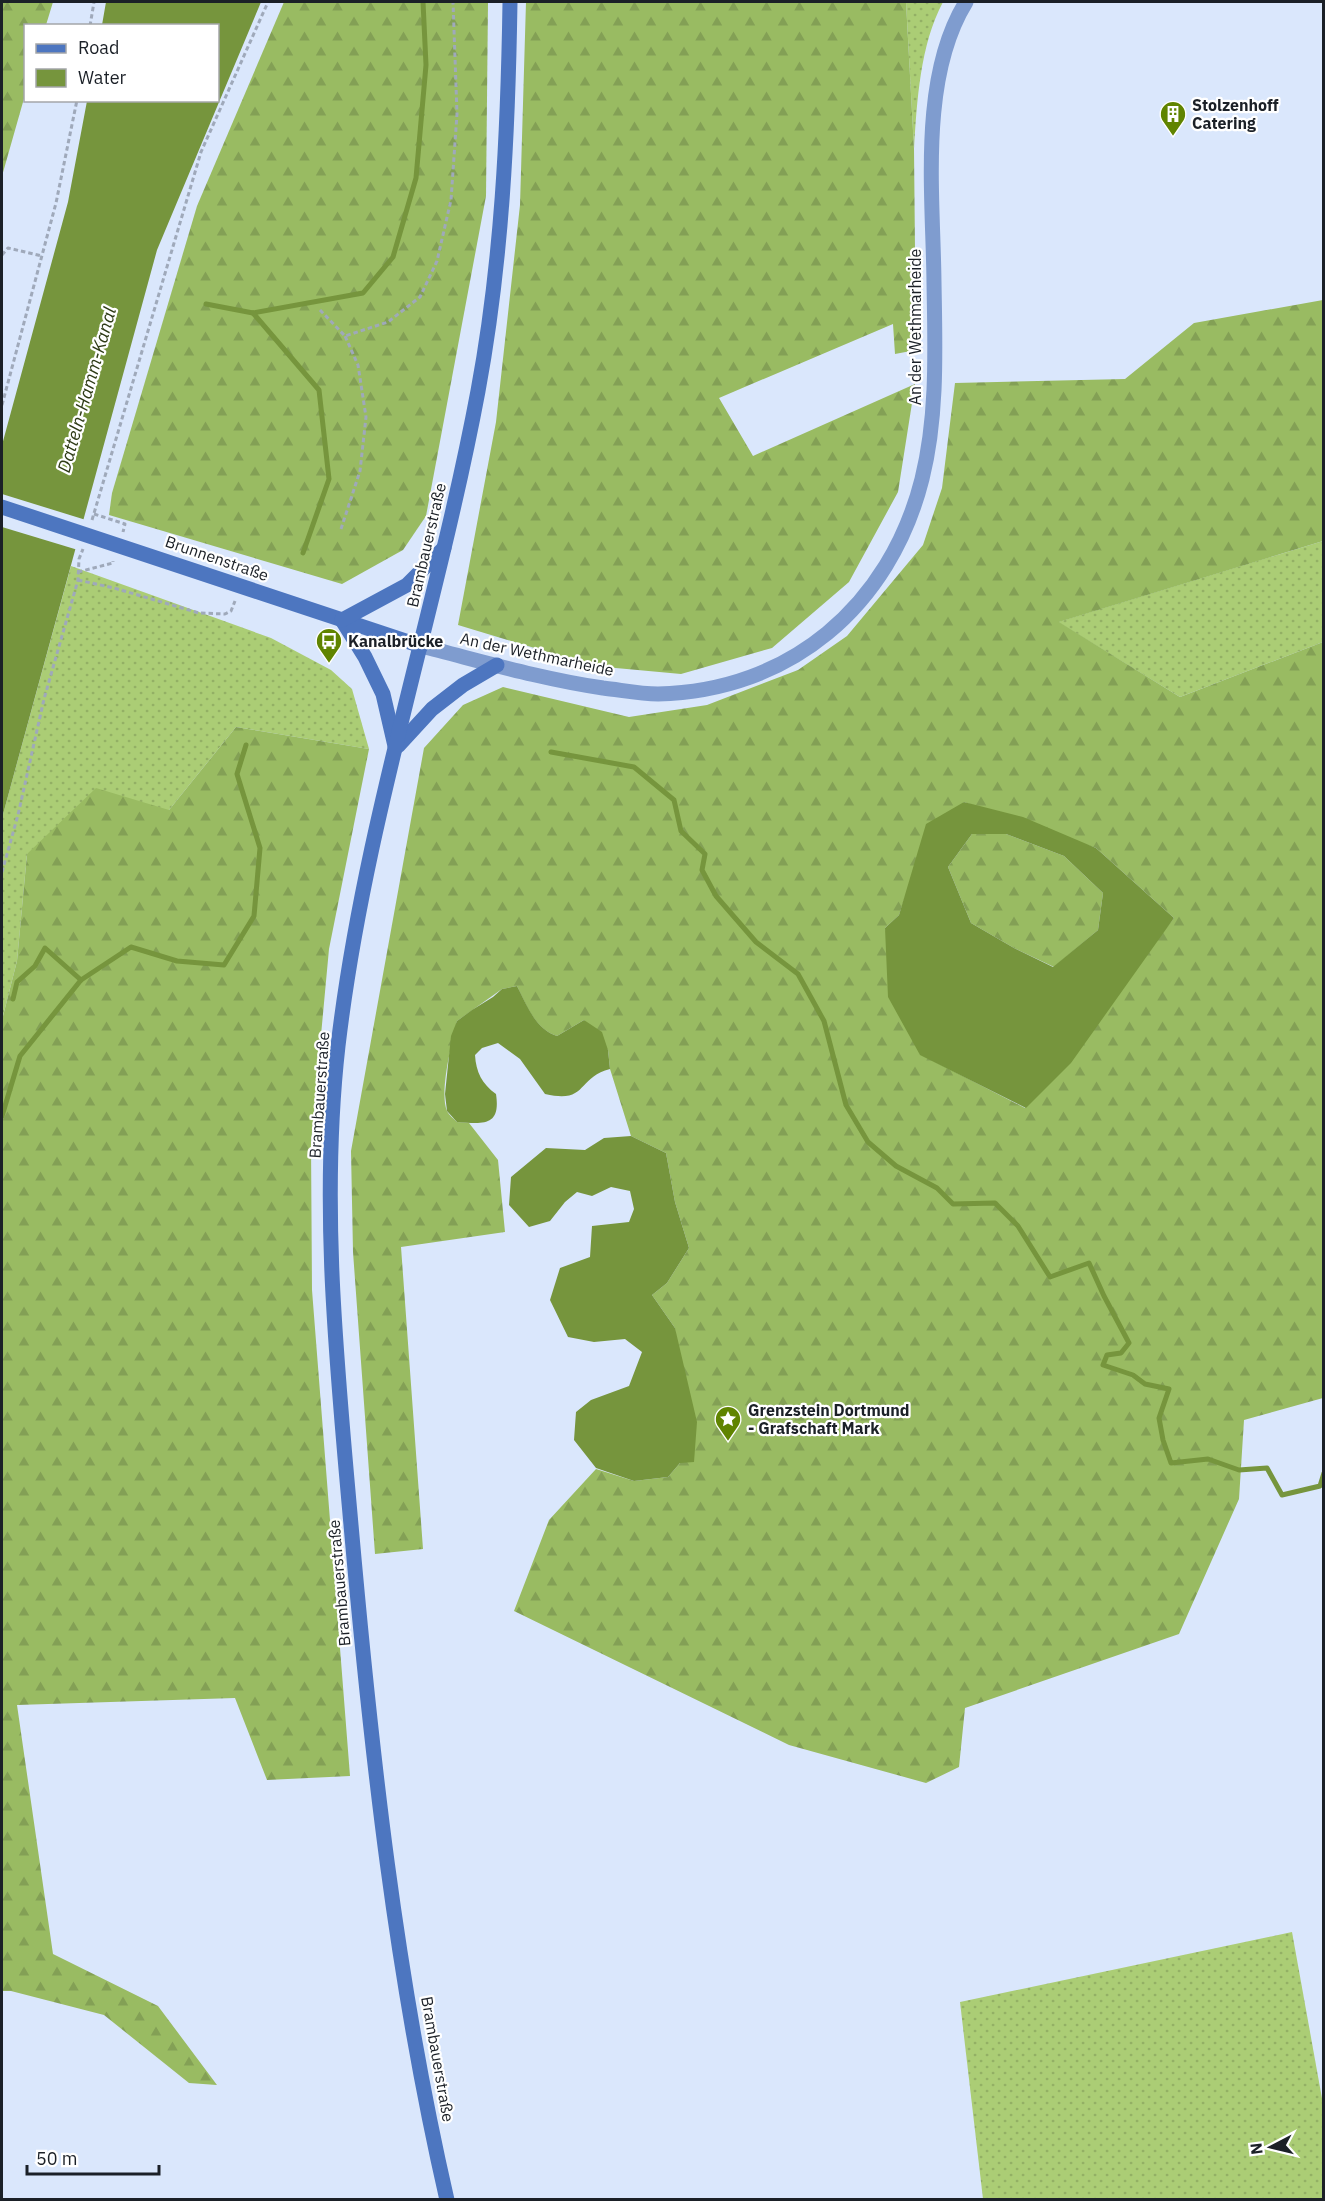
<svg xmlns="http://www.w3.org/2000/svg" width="1325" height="2201" viewBox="0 0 1325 2201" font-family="'IBM Plex Sans',sans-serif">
	<defs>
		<pattern id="grass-dots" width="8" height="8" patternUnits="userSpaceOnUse" patternTransform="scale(1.5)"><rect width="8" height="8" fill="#abcd75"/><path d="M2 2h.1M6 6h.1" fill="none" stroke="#93b065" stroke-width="1.8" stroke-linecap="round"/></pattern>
		<pattern id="forest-firs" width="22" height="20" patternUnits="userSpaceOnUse" patternTransform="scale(1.5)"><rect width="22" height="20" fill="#99bb62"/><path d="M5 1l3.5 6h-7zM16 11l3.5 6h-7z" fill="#83a055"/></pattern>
	</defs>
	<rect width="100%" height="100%" fill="#dae7fc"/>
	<!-- grass -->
	<g fill="url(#grass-dots)">
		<path d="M906,2H943C920,45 917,101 914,149Z"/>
		<polygon points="1323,541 1323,642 1180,697 1058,622"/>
		<polygon points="71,566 271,638 331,670 352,689 369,749 236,727 169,810 27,854 17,961 2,1020 2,818"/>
		<polygon points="1292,1932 1323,2104 1323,2199 983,2199 960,2002"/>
	</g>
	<!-- forest -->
	<g fill="url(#forest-firs)" fill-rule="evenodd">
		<polygon points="2,2 53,2 46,25 26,26 25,95 2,176"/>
		<polygon points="284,2 488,2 486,196 426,516 403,550 342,584 109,515 112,493 197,206"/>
		<polygon points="526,2 906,2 914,149 916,350 895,354 893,324 719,398 753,456 915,384 898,492 849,582 772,648 681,674 594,666 458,625 496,422 520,205"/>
		<path d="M1323,300V541L1059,622L1180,697L1323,642V1398L1244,1420L1239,1499L1179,1634L965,1708L959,1767L926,1783L789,1745L514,1611L549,1520L596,1469L634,1481L668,1477L680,1463L675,1328L652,1295L667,1283L689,1248L675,1202L666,1153L631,1136L610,1069L608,1050L584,1020L557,1036C535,1029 527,1006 517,986L502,989L457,1021C452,1042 439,1092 447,1111C449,1115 454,1119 457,1122L469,1123L498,1160L505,1232L401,1247L423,1549L375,1554L353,1252L351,1151L424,748L463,705L503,687L629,717L707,705L798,670L847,636L923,545L942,488L955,383L1125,379L1194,323ZM964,802L1096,848L1174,918L1025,1108L920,1054L885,928L899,915L911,879Z"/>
		<polygon points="236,727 369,749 329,949 311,1143 312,1290 350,1776 267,1780 235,1698 17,1705 53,1954 158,2006 217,2085 189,2083 104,2015 11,1991 2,1991 2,1020 17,961 27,854 96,788 169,810"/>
		<polygon points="972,834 1006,834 1064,856 1103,893 1098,930 1054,967 1014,948 971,923 948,867"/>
	</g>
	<!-- water -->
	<g fill="#76953d" fill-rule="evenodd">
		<polygon points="106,2 261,2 157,250 2,818 2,445 68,202 87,101 218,100 218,26 102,25"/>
		<path d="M964,802L1023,817L1096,848L1174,918L1071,1063L1026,1108L920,1055L888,997L885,928L899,915L926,824ZM972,834H1006L1064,856L1103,893L1098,930L1053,967L1014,948L971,923L948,867Z"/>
		<path d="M517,986C527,1005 535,1029 557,1036L584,1020L602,1032L608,1050L610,1069C576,1078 588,1104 545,1094L520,1059L498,1043L482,1048L475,1055C476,1072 482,1084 496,1094C501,1127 483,1124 457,1122L447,1111L445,1094L451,1036L457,1021L472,1010L493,997L502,989Z"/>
		<polygon points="631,1136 666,1153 675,1202 689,1248 667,1283 652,1295 675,1328 697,1422 694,1462 680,1463 668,1477 634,1481 596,1468 574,1440 576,1412 591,1400 629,1386 642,1352 625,1339 594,1342 568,1337 550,1300 560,1268 590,1257 592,1226 629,1222 634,1209 630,1191 611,1187 592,1196 577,1192 565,1202 550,1221 529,1227 509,1205 511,1177 546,1148 585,1150 604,1138"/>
	</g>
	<!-- pier -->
	<polygon fill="#dae7fc" points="2,494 86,520 78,550 2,527"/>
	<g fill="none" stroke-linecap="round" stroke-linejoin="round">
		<!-- stream -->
		<g stroke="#76953d" stroke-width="5">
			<polyline points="206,304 253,313 363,293 393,257 416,178 426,65 423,2"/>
			<polyline points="253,313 319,390 329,479 303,553"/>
			<polyline points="551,752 634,767 674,800 681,831 705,854 702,870 716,896 756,942 798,974 824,1021 846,1105 868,1142 896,1166 937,1188 953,1204 995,1203 1018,1226 1050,1277 1089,1263 1104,1296 1129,1343 1121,1353 1107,1355 1103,1365 1133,1375 1145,1384 1169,1389 1159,1418 1163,1440 1171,1463 1208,1459 1239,1470 1267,1468 1282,1495 1320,1486 1324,1473"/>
			<polyline points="13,999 17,982 35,966 45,948 81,980"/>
			<polyline points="2,1116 20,1056 81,980 131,947 177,961 224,965 254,916 260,848 237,774 246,745"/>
		</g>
		<!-- path -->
		<g stroke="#9fa9ba" stroke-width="3" stroke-dasharray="4.5 3" stroke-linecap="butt">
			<polyline points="90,26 94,2"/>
			<polyline points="2,255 8,248 42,256"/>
			<polyline points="320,310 345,336 388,322 420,297 437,261 451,200 457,114 453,2"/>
			<polyline points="2,405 56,203 77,100"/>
			<polyline points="94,514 125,524 123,532"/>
			<polyline points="92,520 201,152 268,2"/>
			<polyline points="341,529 360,471 366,417 358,365 345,336"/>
			<polyline points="78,572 113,563 113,561"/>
			<polyline points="78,580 114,588 199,613 225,614 231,611 235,601"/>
			<polyline points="2,872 18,815 44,699 78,580 79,559 83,549"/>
		</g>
		<!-- street -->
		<path stroke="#7f9ccf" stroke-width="15" d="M421,646C481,661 541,679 603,688C621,690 640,694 658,694C790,691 890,606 922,479C938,415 935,347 934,282C933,194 919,78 966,2"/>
		<!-- secondary -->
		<g stroke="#4d76c0" stroke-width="15">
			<polyline points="2,507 421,646"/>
			<polyline points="342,620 365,657 383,694 395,746"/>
			<polyline points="342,620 407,585 444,548"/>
			<polyline points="398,746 432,709 463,685 497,665"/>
			<path d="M447,2200C396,1978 371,1751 351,1525C337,1366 320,1205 338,1046C364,824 437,610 478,391C502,262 508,132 510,2"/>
		</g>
	</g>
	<!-- icons -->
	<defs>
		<g id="building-pin" transform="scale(1.35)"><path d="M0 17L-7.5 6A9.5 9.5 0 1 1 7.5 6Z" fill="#608400" stroke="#fff"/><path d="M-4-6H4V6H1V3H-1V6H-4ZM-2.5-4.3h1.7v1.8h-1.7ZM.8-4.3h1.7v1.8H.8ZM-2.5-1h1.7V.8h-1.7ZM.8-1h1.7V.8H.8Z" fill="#fff"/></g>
		<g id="bus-pin" transform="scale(1.35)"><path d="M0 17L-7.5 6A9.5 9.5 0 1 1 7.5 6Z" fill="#608400" stroke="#fff"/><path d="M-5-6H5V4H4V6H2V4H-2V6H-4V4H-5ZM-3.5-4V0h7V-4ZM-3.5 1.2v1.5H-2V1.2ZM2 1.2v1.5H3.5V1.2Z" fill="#fff"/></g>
		<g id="sight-pin" transform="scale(1.35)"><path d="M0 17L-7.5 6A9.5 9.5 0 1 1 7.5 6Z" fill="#608400" stroke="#fff"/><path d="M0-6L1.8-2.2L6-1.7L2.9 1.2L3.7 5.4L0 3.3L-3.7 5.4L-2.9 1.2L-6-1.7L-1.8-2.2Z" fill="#fff"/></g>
	</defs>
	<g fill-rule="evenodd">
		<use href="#building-pin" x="1173" y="114"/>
		<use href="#bus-pin" x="329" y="641"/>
		<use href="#sight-pin" x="728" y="1419"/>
	</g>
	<g text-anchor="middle" stroke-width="4.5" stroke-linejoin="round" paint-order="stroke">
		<!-- poi labels -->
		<g font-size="16" font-weight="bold" fill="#1b2027" stroke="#fff" text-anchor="start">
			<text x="1192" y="111">Stolzenhoff<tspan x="1192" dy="18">Catering</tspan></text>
			<text x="348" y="647">Kanalbrücke</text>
			<text x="748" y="1416">Grenzstein Dortmund<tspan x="748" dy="18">- Grafschaft Mark</tspan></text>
		</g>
		<!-- street labels -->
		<g font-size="16" fill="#1b2027" stroke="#fff">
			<text transform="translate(915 327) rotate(-90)" y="6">An der Wethmarheide</text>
			<text transform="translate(426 545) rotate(-77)" y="6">Brambauerstraße</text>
			<text transform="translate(217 558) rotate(19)" y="6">Brunnenstraße</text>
			<text transform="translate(537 654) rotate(12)" y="6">An der Wethmarheide</text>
			<text transform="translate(319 1095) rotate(-86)" y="6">Brambauerstraße</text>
			<text transform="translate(339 1583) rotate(-95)" y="6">Brambauerstraße</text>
			<text transform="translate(438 2059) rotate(80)" y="6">Brambauerstraße</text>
		</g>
		<!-- water labels -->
		<g font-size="18" font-style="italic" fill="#2e3b16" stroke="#fff">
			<text transform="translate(87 390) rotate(-74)" y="6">Datteln-Hamm-Kanal</text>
		</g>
	</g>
	<!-- border -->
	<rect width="1325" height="2201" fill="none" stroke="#1b2027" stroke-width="6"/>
	<!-- legend -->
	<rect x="24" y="24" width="195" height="78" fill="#ffffff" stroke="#a4a6a9" stroke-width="1.5"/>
	<rect x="36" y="44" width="30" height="9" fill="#4d76c0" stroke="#a4a6a9" stroke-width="1.5"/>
	<text x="78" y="54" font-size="18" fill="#1b2027">Road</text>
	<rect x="36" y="69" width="30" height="18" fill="#76953d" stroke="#a4a6a9" stroke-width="1.5"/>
	<text x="78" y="84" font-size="18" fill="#1b2027">Water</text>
	<!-- north arrow -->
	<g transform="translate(1271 2147) rotate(263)" stroke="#ffffff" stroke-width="4.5" paint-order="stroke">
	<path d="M0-4.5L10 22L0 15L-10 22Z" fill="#1b2027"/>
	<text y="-9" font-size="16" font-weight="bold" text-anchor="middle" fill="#1b2027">N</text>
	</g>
	<!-- scale -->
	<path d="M27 2165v9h132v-9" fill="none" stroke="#1b2027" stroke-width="3"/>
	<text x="36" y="2165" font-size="18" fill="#1b2027" stroke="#ffffff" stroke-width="4.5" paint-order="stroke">50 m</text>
</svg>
